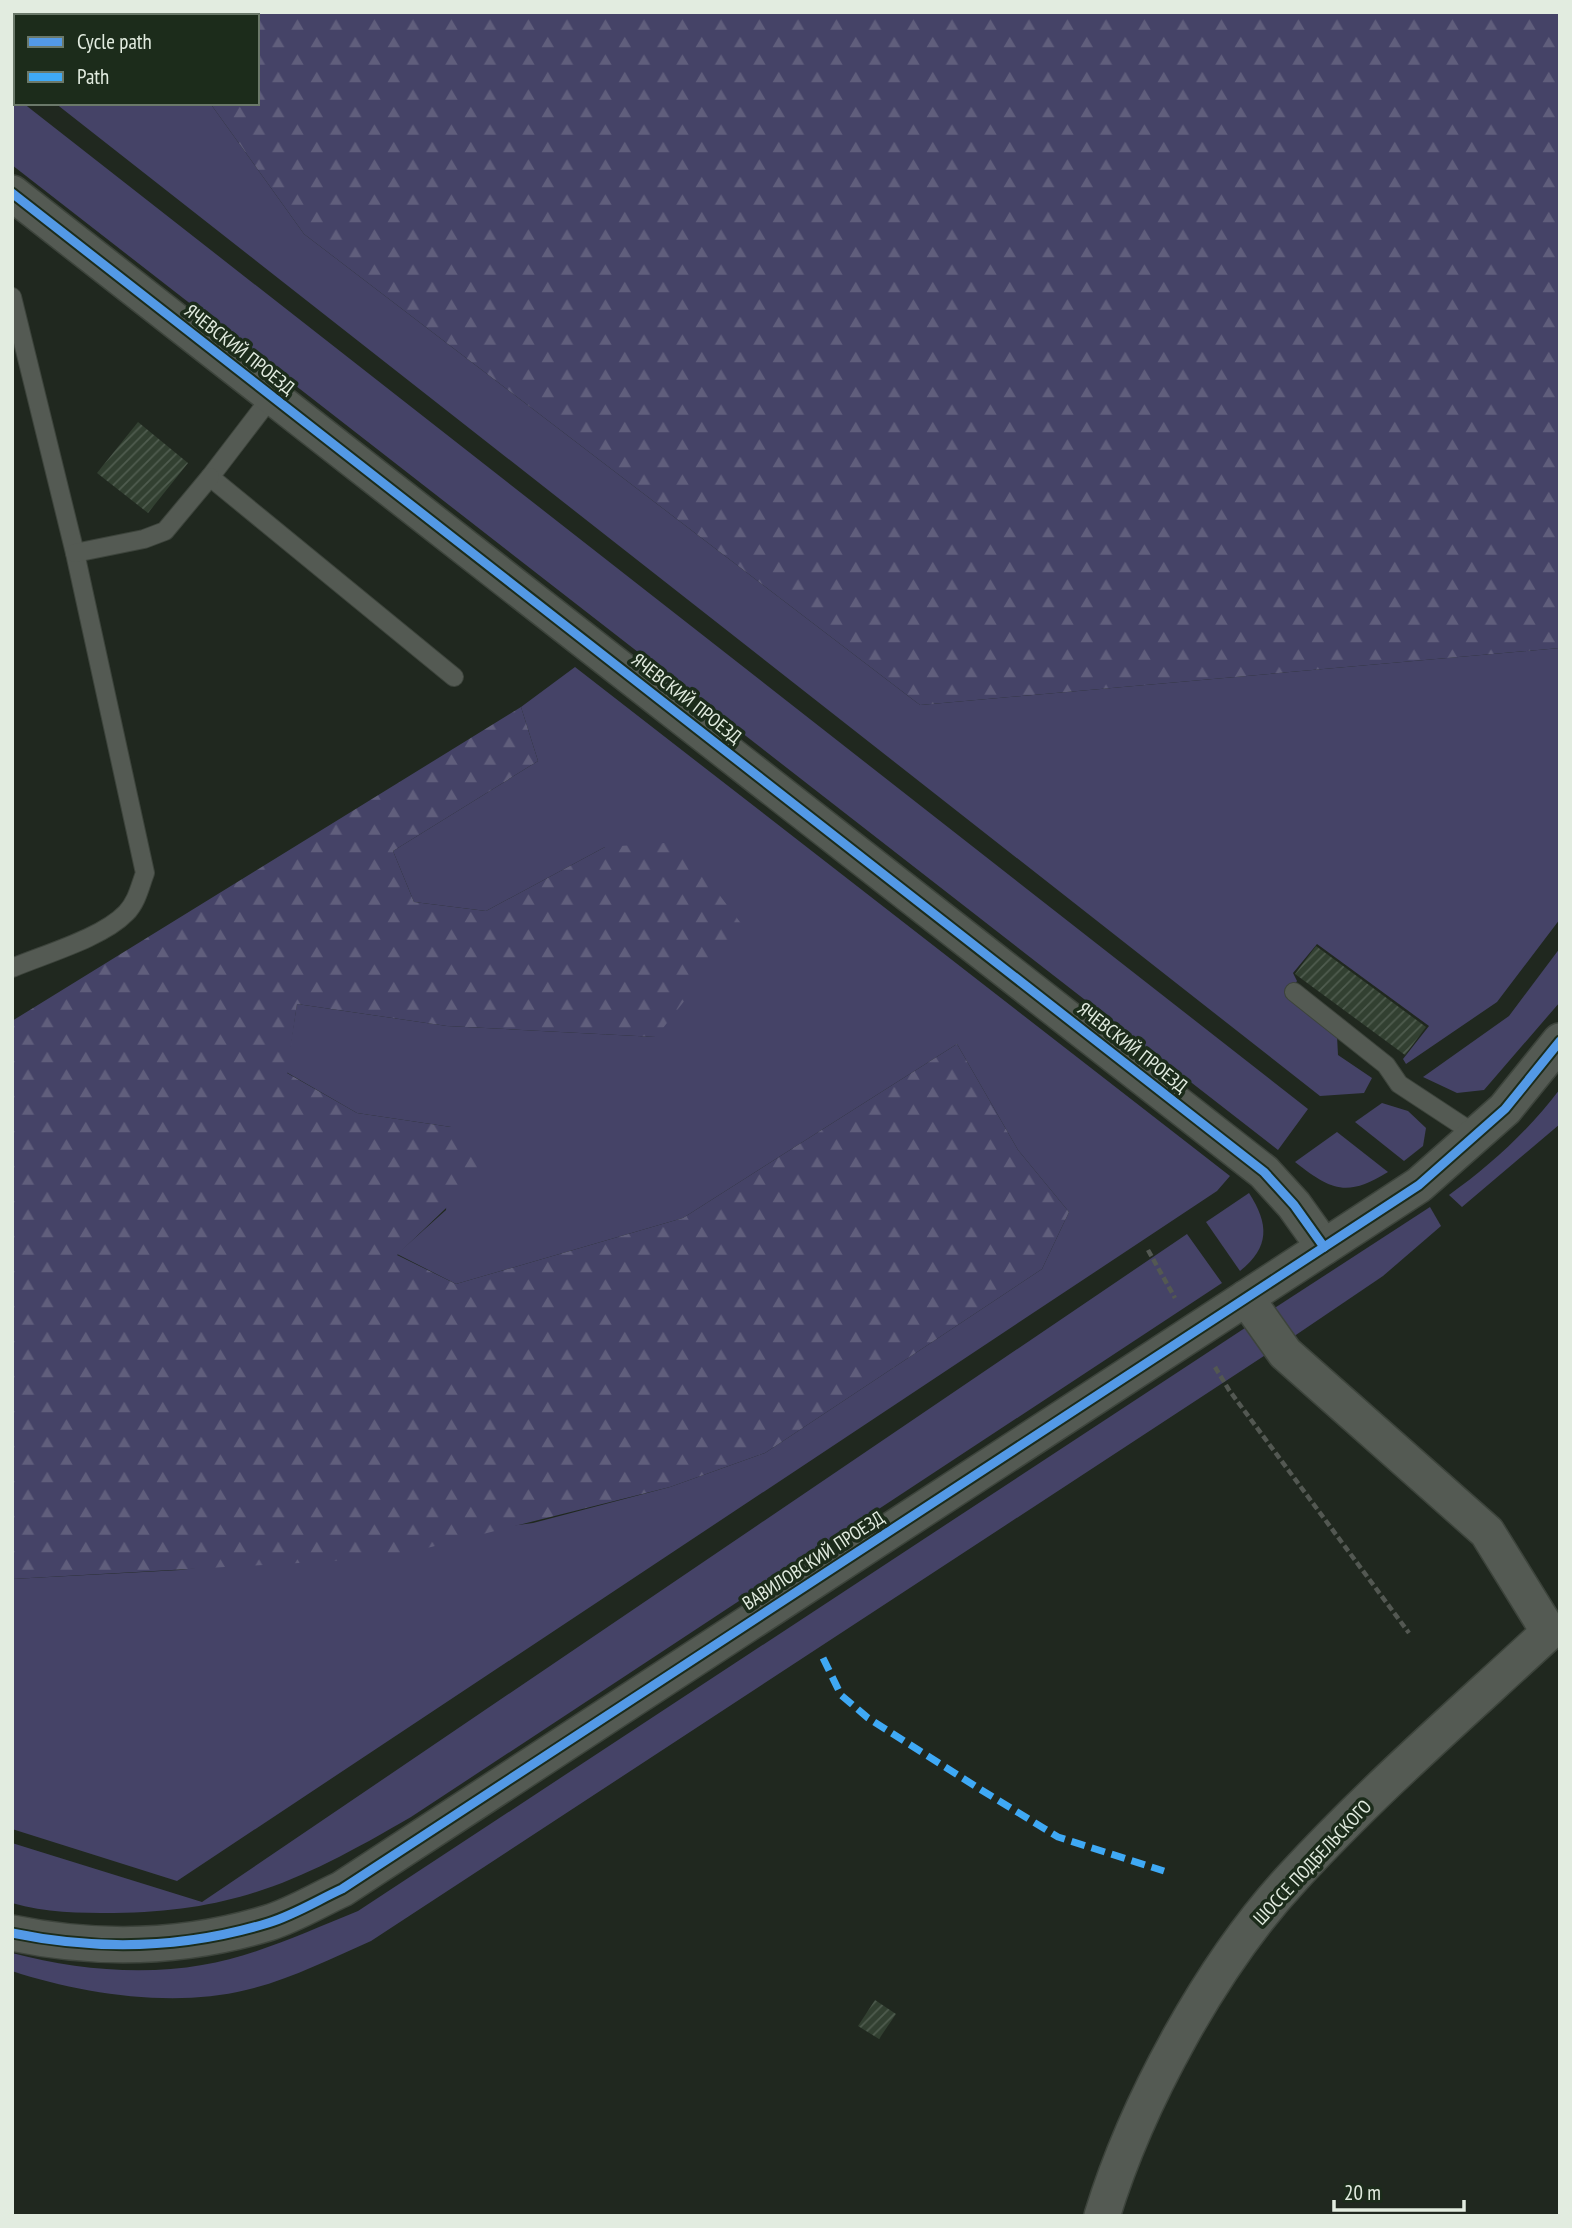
<svg xmlns="http://www.w3.org/2000/svg" width="1572" height="2228" viewBox="0 0 1572 2228" font-family="'PT Sans Narrow',sans-serif">
	<defs>
		<pattern id="forest-firs" width="22" height="20" patternUnits="userSpaceOnUse" patternTransform="scale(1.75)"><rect width="22" height="20" fill="#454367"/><path d="M5 1l3.5 6h-7zM16 11l3.5 6h-7z" fill="#605e7c"/></pattern>
		<pattern id="building-hatch" width="6" height="6" patternUnits="userSpaceOnUse" patternTransform="scale(1.75)"><rect width="6" height="6" fill="#324031"/><path d="M-1 1l2-2M0 6l6-6M5 7l2-2" fill="none" stroke="#4f5c4f"/></pattern>
	</defs>
	<rect width="100%" height="100%" fill="#20281f"/>
	<!-- grass -->
	<g fill="#454367">
		<polygon points="12,12 145,12 148,16 16,16 16,72 12,70"/>
		<polygon points="12,95 16,103 23,103 1308,1109 1278,1150 12,165"/>
		<polygon points="55,103 210,103 304,234 920,705 1560,648 1560,919 1497,1002 1406,1064 1403,1059 1429,1026 1317,944 1293,973 1297,981 1287,998 1337,1036 1338,1055 1372,1078 1364,1093 1320,1096"/>
		<polygon points="575,667 1230,1176 1217,1191 177,1881 12,1829 12,1579 180,1570 533,1523 670,1487 765,1453 1042,1269 1069,1212 1018,1150 957,1044 683,1218 456,1284 397,1254 446,1210 451,1127 357,1113 286,1072 297,1004 447,1026 656,1037 605,847 486,911 414,902 393,851 538,761 521,707"/>
		<polygon points="1560,948 1560,1002 1484,1090 1457,1093 1423,1077 1509,1016"/>
		<path d="M1560,1089V1124L1462,1207L1449,1195C1491,1165 1528,1131 1560,1089Z"/>
		<polygon points="1382,1103 1408,1111 1426,1128 1423,1146 1404,1161 1355,1122"/>
		<path d="M1337,1132L1388,1172C1346,1198 1331,1190 1295,1162Z"/>
		<path d="M1249,1193C1269,1224 1270,1247 1240,1271L1206,1222Z"/>
		<polygon points="1430,1207 1441,1226 1383,1276 1287,1341 1267,1313"/>
		<path d="M1187,1234L1222,1283L411,1817C306,1878 238,1912 114,1913C79,1913 46,1913 12,1903V1843L202,1902Z"/>
		<path d="M1251,1324L1270,1352L371,1941C330,1959 289,1980 246,1990C174,2008 81,1994 12,1971V1953C73,1969 140,1976 202,1965C256,1956 308,1931 358,1911Z"/>
	</g>
	<!-- forest -->
	<g fill="url(#forest-firs)">
		<polygon points="145,12 1560,12 1560,648 920,705 304,234 210,103 257,103 257,16 148,16"/>
		<polygon points="521,707 538,761 393,851 414,902 486,911 605,847 679,842 743,926 656,1037 447,1026 297,1004 287,1073 357,1113 451,1127 490,1166 397,1255 456,1284 683,1218 957,1044 1018,1150 1069,1212 1042,1269 765,1453 670,1487 387,1558 12,1579 12,1021"/>
	</g>
	<!-- building -->
	<g fill="url(#building-hatch)">
		<polygon points="138,422 188,463 148,513 97,473"/>
		<polygon points="1316,946 1426,1027 1405,1055 1295,974"/>
		<polygon points="875,2000 896,2014 879,2039 858,2026"/>
	</g>
	<g fill="none" stroke-linecap="round" stroke-linejoin="round">
		<!-- service casing -->
		<g stroke="#3d443c" stroke-width="20">
			<g id="service">
				<path d="M12,297L75,553L145,873C140,886 137,902 126,913C102,938 45,954 12,968"/>
				<polyline points="272,396 210,477 454,677"/>
				<polyline points="75,553 144,539 165,531 210,477"/>
				<polyline points="1294,992 1386,1065 1399,1084 1478,1136"/>
			</g>
		</g>
		<!-- minor casing -->
		<g stroke="#3d443c" stroke-width="38">
			<g id="minor">
				<polyline points="12,193 1264,1172 1294,1205 1324,1247"/>
				<path d="M12,1933C99,1951 183,1949 268,1923C294,1915 318,1900 342,1889L1419,1185L1505,1109L1560,1041"/>
				<path d="M1102,2216C1137,2102 1212,1964 1293,1877C1373,1790 1463,1712 1549,1632L1487,1532L1285,1353L1246,1298"/>
			</g>
		</g>
		<!-- path -->
		<g stroke="#535852" stroke-width="4.5" stroke-dasharray="7 3.5" stroke-linecap="butt">
			<polyline points="1148,1250 1175,1298"/>
			<polyline points="1215,1367 1229,1390 1409,1633"/>
		</g>
		<!-- service -->
		<use href="#service" stroke="#545a53" stroke-width="18"/>
		<!-- minor -->
		<use href="#minor" stroke="#545a53" stroke-width="35"/>
		<!-- quiet -->
		<polyline stroke="#3fa9f5" stroke-width="7" stroke-dasharray="14 7" stroke-linecap="butt" points="823,1658 841,1695 868,1718 983,1791 1058,1837 1164,1871"/>
		<!-- cycleway casing -->
		<g stroke="#1c2c1b" stroke-width="13">
			<g id="cycleway">
				<polyline points="12,193 1264,1172 1294,1205 1324,1247"/>
				<path d="M12,1933C99,1951 183,1949 268,1923C294,1915 318,1900 342,1889L1419,1185L1505,1109L1560,1041"/>
			</g>
		</g>
		<!-- cycleway -->
		<use href="#cycleway" stroke="#5399e6" stroke-width="9"/>
	</g>
	<g text-anchor="middle" stroke-width="7" stroke-linejoin="round" paint-order="stroke">
		<!-- street labels -->
		<g font-size="19" fill="#e2ece0" stroke="#1c2c1b">
			<text transform="translate(240 349) rotate(38)" y="7">ЯЧЕВСКИЙ ПРОЕЗД</text>
			<text transform="translate(687 698) rotate(38)" y="7">ЯЧЕВСКИЙ ПРОЕЗД</text>
			<text transform="translate(1133 1047) rotate(38)" y="7">ЯЧЕВСКИЙ ПРОЕЗД</text>
			<text transform="translate(813 1560) rotate(-33)" y="7">ВАВИЛОВСКИЙ ПРОЕЗД</text>
			<text transform="translate(1312 1862) rotate(-47)" y="7">ШОССЕ ПОДБЕЛЬСКОГО</text>
		</g>
	</g>
	<!-- border -->
	<rect width="1572" height="2228" fill="none" stroke="#e2ece0" stroke-width="28"/>
	<!-- legend -->
	<rect x="14" y="14" width="245" height="91" fill="#1c2c1b" stroke="#6b796a" stroke-width="2"/>
	<rect x="28" y="37" width="35" height="10" fill="#5399e6" stroke="#6b796a" stroke-width="2"/>
	<text x="77" y="49" font-size="21" fill="#e2ece0">Cycle path</text>
	<rect x="28" y="72" width="35" height="10" fill="#3fa9f5" stroke="#6b796a" stroke-width="2"/>
	<text x="77" y="84" font-size="21" fill="#e2ece0">Path</text>
	<!-- scale -->
	<path d="M1334 2200v10h130v-10" fill="none" stroke="#e2ece0" stroke-width="3.5"/>
	<text x="1344" y="2200" font-size="21" fill="#e2ece0" stroke="#1c2c1b" stroke-width="5" paint-order="stroke">20 m</text>
</svg>
